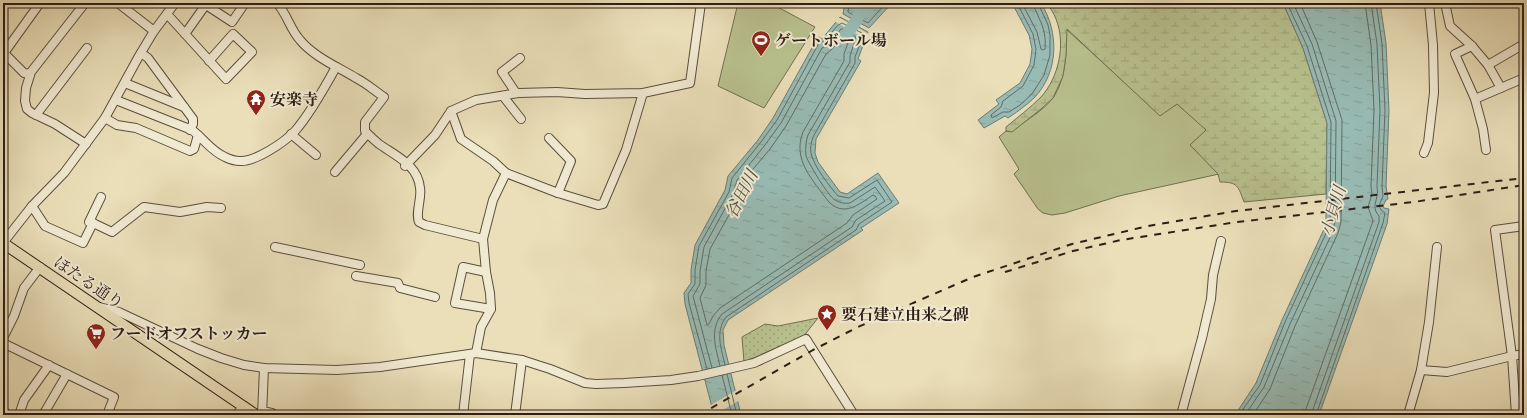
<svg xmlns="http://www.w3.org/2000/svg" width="1527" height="418" viewBox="0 0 1527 418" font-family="'Old Standard TT','Noto Serif JP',serif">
	<defs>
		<pattern id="wetland-marsh" width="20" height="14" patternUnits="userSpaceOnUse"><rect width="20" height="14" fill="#b8c18e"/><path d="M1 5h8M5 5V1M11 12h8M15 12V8" fill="none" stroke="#9ea57a"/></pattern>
		<pattern id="park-dots" width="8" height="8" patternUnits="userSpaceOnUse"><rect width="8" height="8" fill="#b8c18e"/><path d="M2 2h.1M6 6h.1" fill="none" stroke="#9ea57a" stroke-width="1.8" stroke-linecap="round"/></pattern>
		<pattern id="water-ripples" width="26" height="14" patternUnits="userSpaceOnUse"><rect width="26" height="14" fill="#98bcb5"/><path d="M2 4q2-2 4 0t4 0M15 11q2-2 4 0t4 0" fill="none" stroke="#83a19b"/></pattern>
	</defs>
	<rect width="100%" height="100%" fill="#eadfb9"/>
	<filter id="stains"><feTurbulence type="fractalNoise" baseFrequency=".005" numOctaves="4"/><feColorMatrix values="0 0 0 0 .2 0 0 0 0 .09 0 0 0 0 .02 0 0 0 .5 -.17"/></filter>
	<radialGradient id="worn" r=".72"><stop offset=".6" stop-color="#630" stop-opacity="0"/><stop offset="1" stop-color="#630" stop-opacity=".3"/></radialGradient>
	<!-- green -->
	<g fill="#b8c18e" stroke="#726f52">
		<polygon points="738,3 770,3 815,27 764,108 718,86"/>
		<path d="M1066,29L1160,115L1177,104L1207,130L1190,145L1219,174L1119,196L1065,213L1052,215L1043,213L1038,209L1014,174L1019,169L999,137L1006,131H1012C1025,121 1043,111 1053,98C1066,79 1067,51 1066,29Z"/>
	</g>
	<!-- wetland -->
	<path fill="url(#wetland-marsh)" stroke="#726f52" d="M1047,3H1283L1303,48L1327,123L1326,194L1244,202C1238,186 1238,182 1220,182L1218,174L1190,145L1206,130L1177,104L1160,116L1067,29L1066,56L1063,76L1053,98L1041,109L1012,132L1006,131V127C1018,117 1030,108 1041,97C1059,77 1066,44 1056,19C1054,13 1050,8 1047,3Z"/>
	<!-- park -->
	<polygon fill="url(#park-dots)" stroke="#726f52" points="818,318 803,337 744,362 742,337 765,324 778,326"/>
	<!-- water -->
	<g fill="url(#water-ripples)" stroke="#6d7c75">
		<polygon points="845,3 892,3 869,28 843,14"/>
		<path d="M1012,3H1041C1059,32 1059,71 1035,97C1027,105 1017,112 1008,118L1005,116L984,128L978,120L999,104L996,100L1020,83L1030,64L1032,49L1029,35Z"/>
		<polygon points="1283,3 1380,3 1386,43 1389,111 1386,186 1388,199 1386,200 1383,206 1384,208 1389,209 1387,224 1319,415 1235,415 1256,383 1282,320 1325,227 1326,220 1327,123 1303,48"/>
		<polygon points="840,17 868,32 858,59 861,61 816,139 815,153 818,162 840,192 847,194 878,173 899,203 861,228 863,230 728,320 723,330 724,345 741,415 714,415 685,304 684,293 691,283 691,270 695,245 725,190 728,176 758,140 773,118 818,37 822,39"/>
	</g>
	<!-- pier -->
	<g fill="#eadfb9">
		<polygon points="838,17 869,34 867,40 834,21"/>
		<polygon points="737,390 740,400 714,415 712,415 709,406"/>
	</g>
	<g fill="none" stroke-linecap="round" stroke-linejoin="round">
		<!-- shore -->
		<g stroke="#626c65" stroke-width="1">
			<polyline points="849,3 848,12 868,23 886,3"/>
			<polyline points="1017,3 1033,34 1036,49 1034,65 1023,86 1003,101 1001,107 991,115 992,118 1003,112 1009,112 1020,105 1032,94 1044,75 1050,55 1050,35 1048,25 1038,3"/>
			<path d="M1022,3L1037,32L1041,49L1043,50L1045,49C1046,38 1044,28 1039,18C1037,12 1034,9 1033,3"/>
			<path d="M843,37L849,40L844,54V61L803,132C792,160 813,180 828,201C844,218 859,204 873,195L875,196L877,199L853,215L847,223L720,308L713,316L709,324L707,325L700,298L706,285V271L710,249L739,197L742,182L770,149L786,126L826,54L832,49Z"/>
			<path d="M712,368L693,296L700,284V271L704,247L733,194L737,180L765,145L781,123L822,48L828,45L841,29H843L856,37L850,56V62L808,135C806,141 805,149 806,156C809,164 828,196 835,200C840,203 846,204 850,203L875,187L885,201L856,220L852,227L722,314C709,330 716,348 720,366"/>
			<path d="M707,369L689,303L688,294L695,284V270L699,246L729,192L732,178L761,142L777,120L819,43C830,41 832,27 842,23L862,33L863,36L855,57V63L813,137C811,143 810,148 811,153C813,165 830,187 838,196L849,198L877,180L892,202L859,224L856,230L726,317C715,332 721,348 725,365"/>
			<polyline points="727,374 737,415"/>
			<polyline points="722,375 732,415"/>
			<polyline points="1239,415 1260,385 1285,322 1328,229 1330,221 1331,122 1307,46 1287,3"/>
			<polyline points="1245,415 1264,387 1290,324 1333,231 1335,221 1336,121 1312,44 1293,3"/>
			<polyline points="1253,415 1270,389 1295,326 1338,233 1341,222 1342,120 1317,42 1300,3"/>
			<polyline points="1305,415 1306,409 1373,221 1368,207 1372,194 1371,186 1374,110 1371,45 1365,3"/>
			<path d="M1311,415L1379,222V216C1373,209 1375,205 1377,196C1378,193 1377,189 1377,186L1380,110L1377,44L1371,3"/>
			<polyline points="1316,415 1383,223 1385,213 1381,210 1379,206 1383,196 1382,186 1385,110 1382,44 1376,3"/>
		</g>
		<!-- river -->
		<polyline stroke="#98bcb5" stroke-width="12" points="845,37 856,21 865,3"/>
		<!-- minor casing -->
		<g stroke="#5c4e3e" stroke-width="10">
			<g id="minor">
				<polyline points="85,3 31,72 26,88 25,101 27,109 32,113 55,124 86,144"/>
				<polyline points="118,3 154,31"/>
				<path d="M277,3C287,14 290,29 300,40C314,57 338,67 356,78C366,83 375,91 384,97L365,122V131C369,135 374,140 379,144C396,156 418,165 420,188C422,198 415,214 419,222L425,225L483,239"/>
				<polyline points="1445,3 1450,26 1472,46 1488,65 1524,44"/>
				<polyline points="206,5 232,22 245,3"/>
				<polyline points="167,14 226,79 252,52 233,34 209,61"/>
				<polyline points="185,34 207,3"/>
				<polyline points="1472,46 1455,54 1475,99"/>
				<polyline points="3,52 24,73 30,74"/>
				<polyline points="4,53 40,3"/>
				<polyline points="141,53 148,58 193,119 193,124 190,130"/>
				<polyline points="1488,65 1501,88"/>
				<polyline points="125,83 184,107"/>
				<polyline points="516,93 502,72 520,58"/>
				<polyline points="503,96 521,119"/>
				<path d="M116,100L192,130C204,139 211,151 225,157C229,159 235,161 240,161C255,162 285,142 295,131C310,114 325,87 336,67"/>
				<polyline points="451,111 461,139 493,161 506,173 558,193 598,205 603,204 626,150 643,93"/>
				<polyline points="36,115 87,48"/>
				<polyline points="105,118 117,125 136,128 190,151 194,149 198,135"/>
				<polyline points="291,134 316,155"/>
				<polyline points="549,138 571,161 558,193"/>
				<polyline points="1486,150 1483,129 1475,99 1524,78"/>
				<polyline points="1424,153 1428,143 1434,93 1433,45 1429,3"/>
				<polyline points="405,166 435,135 451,111 476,100 518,93 557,92 585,94 643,93 690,83 701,3"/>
				<polyline points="335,172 367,134"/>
				<polyline points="32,206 45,226 83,243 93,223 112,232 144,207 180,212 207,207 221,208"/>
				<polyline points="93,223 89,222 101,197"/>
				<polyline points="3,243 32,206 64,173 105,118 139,56 154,31 175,3"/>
				<polyline points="275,247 360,265"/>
				<polyline points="486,272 463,267 455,303 491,309"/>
				<polyline points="356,276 398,283 400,288 435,297"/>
				<polyline points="99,307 119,312 198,349 221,358 244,365 264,368 337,370 380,367 476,353 522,360 550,369 585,383 596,384 624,383 671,380 698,376 754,363 806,339 854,415"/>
				<polyline points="3,338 14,316 24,288 40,267"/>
				<polyline points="3,343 114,397 107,415"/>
				<polyline points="476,353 481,327 491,309 490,293 486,272 483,239 493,200 506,173"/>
				<polyline points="1421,370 1447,372 1512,356 1495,230 1524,226"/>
				<polyline points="3,411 8,415"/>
				<polyline points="262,411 272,413 275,415"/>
				<polyline points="19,415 24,400 49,365"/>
				<polyline points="43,415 67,374"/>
				<polyline points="236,415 244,406"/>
				<polyline points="262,415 264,368"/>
				<polyline points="463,415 470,354"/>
				<polyline points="515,415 522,360"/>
				<polyline points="1181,415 1202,338 1211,299 1213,275 1221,241"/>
				<polyline points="1408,415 1421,370 1429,322 1437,247"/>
				<polyline points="1516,415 1512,356 1524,354"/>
			</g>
		</g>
		<!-- major casing -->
		<g stroke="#2d1d15" stroke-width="12">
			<polyline id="major" points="3,243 256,415"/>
		</g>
		<!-- minor -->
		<use href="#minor" stroke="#f1ead2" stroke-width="8"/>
		<!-- major -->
		<use href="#major" stroke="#eadfb9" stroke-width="10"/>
		<!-- rail -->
		<g stroke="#2d1d15" stroke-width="2" stroke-dasharray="7 7" stroke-linecap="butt">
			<polyline points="1005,272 1073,251 1121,240 1237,222 1414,202 1524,185"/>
			<polyline points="699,415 813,350 858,327 973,277 1072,244 1148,226 1236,211 1524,178"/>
		</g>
	</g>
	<!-- icons -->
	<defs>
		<g id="stadium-pin" transform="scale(1)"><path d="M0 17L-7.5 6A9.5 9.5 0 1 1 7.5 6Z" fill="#8f2418" stroke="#f1ead2"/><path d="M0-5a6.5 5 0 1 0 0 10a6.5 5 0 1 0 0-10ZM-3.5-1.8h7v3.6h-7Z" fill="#fff"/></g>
		<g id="temple-pin" transform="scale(1)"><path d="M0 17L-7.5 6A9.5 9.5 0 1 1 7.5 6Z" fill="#8f2418" stroke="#f1ead2"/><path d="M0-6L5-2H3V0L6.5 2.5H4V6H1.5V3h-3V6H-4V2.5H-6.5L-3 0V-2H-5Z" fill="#fff"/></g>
		<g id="sight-pin" transform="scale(1)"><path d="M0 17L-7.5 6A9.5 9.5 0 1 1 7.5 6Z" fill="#8f2418" stroke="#f1ead2"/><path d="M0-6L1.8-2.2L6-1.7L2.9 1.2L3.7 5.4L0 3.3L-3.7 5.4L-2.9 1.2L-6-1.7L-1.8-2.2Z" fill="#fff"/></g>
		<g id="supermarket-pin" transform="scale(1)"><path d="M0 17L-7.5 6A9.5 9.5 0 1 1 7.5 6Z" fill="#8f2418" stroke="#f1ead2"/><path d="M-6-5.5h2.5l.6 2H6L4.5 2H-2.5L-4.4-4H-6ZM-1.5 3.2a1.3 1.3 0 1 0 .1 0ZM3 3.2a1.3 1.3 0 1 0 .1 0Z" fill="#fff"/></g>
	</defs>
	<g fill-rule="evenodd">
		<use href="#stadium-pin" x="761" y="40"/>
		<use href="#temple-pin" x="256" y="99"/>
		<use href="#sight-pin" x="827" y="314"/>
		<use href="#supermarket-pin" x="96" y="333"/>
	</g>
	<g text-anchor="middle" stroke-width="4" stroke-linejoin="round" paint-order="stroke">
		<!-- poi labels -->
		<g font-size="16" font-weight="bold" fill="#2d1d15" stroke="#f1ead2" text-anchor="start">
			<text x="775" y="46">ゲートボール場</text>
			<text x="270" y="105">安楽寺</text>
			<text x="841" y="320">要石建立由来之碑</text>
			<text x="110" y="339">フードオフストッカー</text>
		</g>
		<!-- street labels -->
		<g font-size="16" fill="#2d1d15" stroke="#f1ead2">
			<text transform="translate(89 282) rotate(34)" y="6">ほたる通り</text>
		</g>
		<!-- water labels -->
		<g font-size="17" font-style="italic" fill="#4d4d45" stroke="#f1ead2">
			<text transform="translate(741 194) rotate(-63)" y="6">谷田川</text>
			<text transform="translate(1333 211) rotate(-74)" y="6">小貝川</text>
		</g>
	</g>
	<!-- margin -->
	<rect width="1527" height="418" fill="none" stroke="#eadfb9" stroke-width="16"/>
	<rect x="4" y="4" width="1519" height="410" fill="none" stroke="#2d1d15" stroke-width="2"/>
	<rect x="8" y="8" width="1511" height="402" fill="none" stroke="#2d1d15"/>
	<rect width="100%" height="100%" filter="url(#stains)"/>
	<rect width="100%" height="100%" fill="url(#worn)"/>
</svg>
